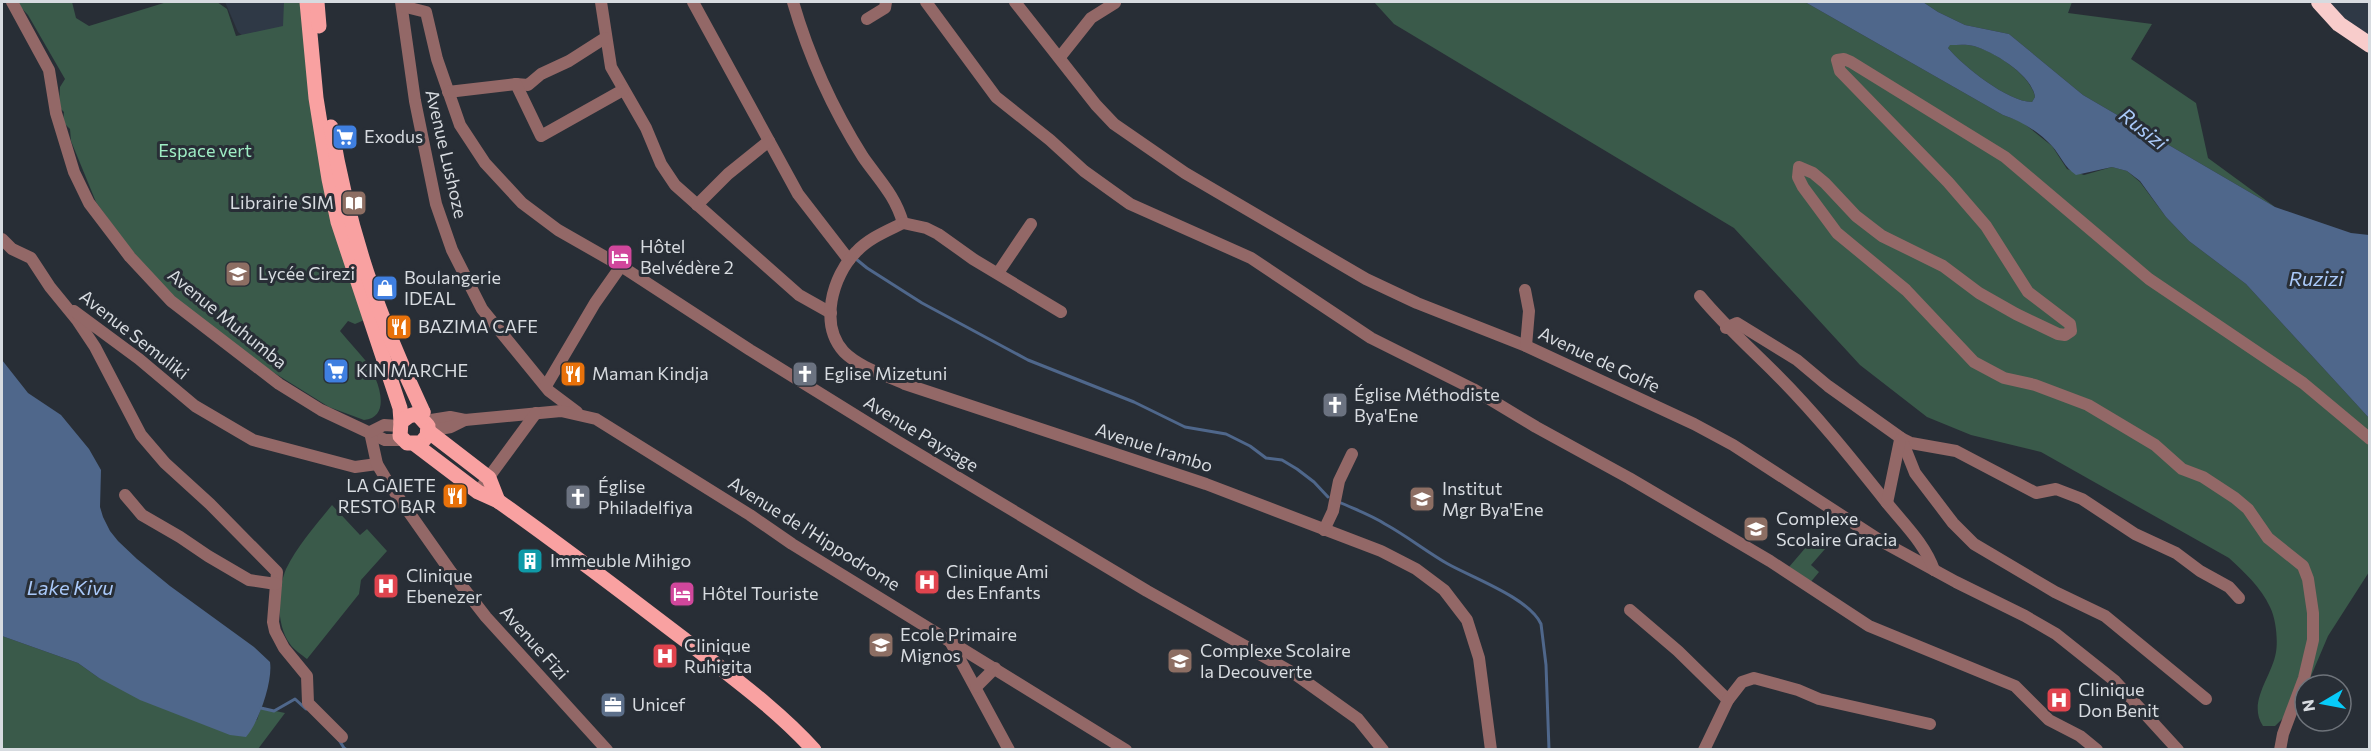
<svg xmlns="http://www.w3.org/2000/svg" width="2371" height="751" viewBox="0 0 2371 751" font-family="Commissioner,sans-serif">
	<rect width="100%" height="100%" fill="#282e36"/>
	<!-- built -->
	<g fill="#2f3946">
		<polygon points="225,2 295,2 297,29 245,38 238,32"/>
		<polygon points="2319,2 2369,2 2369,45"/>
	</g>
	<!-- green -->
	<g fill="#3a5a4a">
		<path d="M16,2H72L76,18L89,26L167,2H217L227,9L236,36L283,26L284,2H307L312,54L369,318L355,324L348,321L340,331C348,341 357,350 365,360C377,375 394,417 364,420L329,407L244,354L175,301L128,246L96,202L71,141L70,129L63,122L64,112L59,107L60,87L65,79L28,15Z"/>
		<path d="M1374,2H1805L2003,115L2022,122L2052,146L2067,169L2084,175L2112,167L2127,171L2140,182L2166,217L2189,241L2246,284L2369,418V572L2328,636L2300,702L2275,726H2263C2247,702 2272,677 2276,652C2278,640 2276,619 2270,607C2261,587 2244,572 2229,558L2041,452L1971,435L1927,417L1860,365L1734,228L1394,24Z"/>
		<polygon points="1923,2 2072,2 2068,13 2152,24 2131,59 2196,103 2208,158 2275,207 2083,95 2009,34 1965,25 1938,12"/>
		<path d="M1949,45C1958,45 1966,44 1974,46C1995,52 2031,75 2035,97L2032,102C2008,102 1963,66 1948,48Z"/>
		<path d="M332,505L360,535L367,529L387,551L361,580L359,594L307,659C302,655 294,650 290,644C276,625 277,591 286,569C297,546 316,525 332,505Z"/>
		<polygon points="1813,539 1825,549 1811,565 1819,572 1809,584 1789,567"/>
		<polygon points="2,636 78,663 99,678 257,720 261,708 285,713 258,749 2,750"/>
	</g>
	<!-- water -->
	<g fill="#4f678b" fill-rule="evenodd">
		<path d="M1805,2H1923L1938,12L1965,25L2009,34L2083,95L2275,207L2351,233L2369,235V418L2246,284L2189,241L2166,217L2140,181L2127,171L2112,167L2076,175C2064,167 2061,156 2052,146C2038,131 2021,121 2003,115ZM1950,45C1958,45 1966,44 1974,46C1994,52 2032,75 2035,97L2032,102C2008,102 1963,66 1948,48Z"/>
		<path d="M2,360L28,393L61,415L89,449L101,470L100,507L103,517L110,531L118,541L137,559L170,586L254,647L270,662C273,681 259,722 246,737L230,735L140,700L99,678L78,663L2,636Z"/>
	</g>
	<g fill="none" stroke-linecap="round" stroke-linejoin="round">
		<!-- stream -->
		<g stroke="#4f678b" stroke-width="3">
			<polyline points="856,259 867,268 922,303 1028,360 1134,402 1185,427 1226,434 1250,446 1266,458 1282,460 1297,469 1314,482 1328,497"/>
			<path d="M1339,502C1354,509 1371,515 1385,524C1407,536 1427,552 1448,564C1473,578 1529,598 1541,624L1546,665L1549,750"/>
			<polyline points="261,708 274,711 295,699 306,709"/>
			<polyline points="339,740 344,748 347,750"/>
		</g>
		<!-- minor -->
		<g stroke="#936867" stroke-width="12">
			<polyline points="12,2 49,70 56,113 74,172 89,203 130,257 171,301 279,384 321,410 385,440 403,440"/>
			<polyline points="401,2 415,101 436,204 452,250 482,309 549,391 577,412"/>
			<polyline points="601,2 611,67 646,128 661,164 675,185 799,295 831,313"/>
			<polyline points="693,2 798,194 849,260"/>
			<path d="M793,2C809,57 832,108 863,157C879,180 895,195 903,223"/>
			<polyline points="926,2 996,97 1050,140 1084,171 1130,204 1251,258 1371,338 1473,389 1536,427 1629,478 1770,561 1869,626 2015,686 2049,720 2080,736 2097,750"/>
			<polyline points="1015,2 1096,105 1114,124 1185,173 1366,279 1417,303 1526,346 1694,424 1733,445 1881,541 1956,582 2025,616 2056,634 2115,681 2178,750"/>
			<polyline points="402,6 426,12 437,59 460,125 485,163 522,203 558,230 621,266 750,350 897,441 1147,591 1295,674 1358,719 1383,750"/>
			<polyline points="867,19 885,8 886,2"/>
			<polyline points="1060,57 1091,18 1115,3"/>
			<polyline points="516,84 528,85 541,74 569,61 605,38"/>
			<polyline points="448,92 516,84 541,136 623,90"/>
			<polyline points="697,205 728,174 769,141"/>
			<path d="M903,223C887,231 869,238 856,252C832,276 819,325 844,352C860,368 886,375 905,384L1206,484L1381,551L1416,569L1444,590L1467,620L1479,658L1491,750"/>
			<polyline points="903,223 926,228 938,234 973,259 1061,312"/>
			<polyline points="2,239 12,249 31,258 50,287 77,320 95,347 141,435 165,463 210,504 277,572 273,622 275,631 284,648 307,676 308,703 342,737"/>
			<polyline points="998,273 1031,224"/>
			<polyline points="1525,290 1529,311 1526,346"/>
			<path d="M1700,296C1725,326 1749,347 1776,374C1816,414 1852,459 1887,503C1904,524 1925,544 1934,570"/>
			<polyline points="74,311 139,359 195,406 253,440 355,467 377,464"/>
			<polyline points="1726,328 1737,323 1797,360 1828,386 1901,438 1911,443 1956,451 2036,493 2056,489 2082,499 2135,534 2176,553 2200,571 2229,587 2239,598"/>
			<polyline points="546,386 595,303 621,266"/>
			<polyline points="425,421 450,417 465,420 561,411 596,419 750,515 792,544 1126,750"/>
			<polyline points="428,431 451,427 465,420"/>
			<polyline points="370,432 377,464 389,484 451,572 486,617 607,750"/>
			<polyline points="370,432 384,425 399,426"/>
			<polyline points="1901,438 1915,473 1953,523 1974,544 2055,592 2105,616 2206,699"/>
			<polyline points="478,492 536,413"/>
			<polyline points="125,495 142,515 180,537 208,556 249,580 276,584"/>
			<polyline points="1887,503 1900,440"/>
			<polyline points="1324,530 1333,511 1339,481 1352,454"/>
			<polyline points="1630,610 1678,651 1728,700"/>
			<polyline points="951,643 1009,750"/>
			<polyline points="976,687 995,668"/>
			<polyline points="1704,750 1728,700 1742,682 1754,678 1798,690 1819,699 1930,724"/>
			<polyline points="2280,750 2283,734 2304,678 2313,640 2313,613 2308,579 2303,566 2268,538 2248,509 2235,498 2203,477 2182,469 2155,445 2088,405 2035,385 2004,378 1974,362 1906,290 1837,233 1803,187 1798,177 1799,167 1813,173 1825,183 1856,216 1882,236 1943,266 1979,293 2016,314 2058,334 2065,335 2071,331 2070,324 2028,292 1986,226 1948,182 1840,71 1837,60 1844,59 1851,62 2005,157 2149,279 2303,383 2370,439"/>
		</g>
		<!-- major -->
		<g stroke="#f9a1a1" stroke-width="15">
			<polyline points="307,2 316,98 329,179 338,222 400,408 401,422"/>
			<polyline points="317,2 319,26"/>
			<path d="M331,127C348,229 379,319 423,412"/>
			<polygon points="423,412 419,416 428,426 427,436 421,443 407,443 400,436 401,422 409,416"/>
			<polyline points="428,431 489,478 498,501"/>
			<path d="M416,445L478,492L498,501C561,545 623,593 685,640C729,675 776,708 814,750"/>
		</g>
		<!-- highway -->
		<polyline stroke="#f8cccb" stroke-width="16" points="2319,2 2339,24 2370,45"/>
	</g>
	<!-- icons -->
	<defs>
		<g id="supermarket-square" transform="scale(1.35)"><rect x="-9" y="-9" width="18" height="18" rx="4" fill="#3f7fe0" stroke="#282e36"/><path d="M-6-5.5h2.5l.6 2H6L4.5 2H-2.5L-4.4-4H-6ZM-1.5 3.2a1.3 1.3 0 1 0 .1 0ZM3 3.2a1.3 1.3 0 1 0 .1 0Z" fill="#fff"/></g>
		<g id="library-square" transform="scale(1.35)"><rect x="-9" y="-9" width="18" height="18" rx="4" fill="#8d6e63" stroke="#282e36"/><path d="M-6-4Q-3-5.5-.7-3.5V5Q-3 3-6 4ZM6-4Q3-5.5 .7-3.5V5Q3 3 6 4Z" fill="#fff"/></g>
		<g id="hotel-square" transform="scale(1.35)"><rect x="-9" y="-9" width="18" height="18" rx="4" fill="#d1479c" stroke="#282e36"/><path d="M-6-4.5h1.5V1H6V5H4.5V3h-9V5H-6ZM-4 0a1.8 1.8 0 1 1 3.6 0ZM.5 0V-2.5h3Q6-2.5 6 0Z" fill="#fff"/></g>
		<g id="school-square" transform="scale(1.35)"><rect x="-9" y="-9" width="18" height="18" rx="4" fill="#8d6e63" stroke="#282e36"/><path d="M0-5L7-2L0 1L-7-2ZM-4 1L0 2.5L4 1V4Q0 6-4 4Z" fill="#fff"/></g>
		<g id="shop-square" transform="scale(1.35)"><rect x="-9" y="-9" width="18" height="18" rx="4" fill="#3f7fe0" stroke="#282e36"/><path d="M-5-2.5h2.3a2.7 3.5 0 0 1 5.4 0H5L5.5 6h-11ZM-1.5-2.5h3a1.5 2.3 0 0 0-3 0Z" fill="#fff"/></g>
		<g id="restaurant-square" transform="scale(1.35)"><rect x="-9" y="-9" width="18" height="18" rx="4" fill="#e8710a" stroke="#282e36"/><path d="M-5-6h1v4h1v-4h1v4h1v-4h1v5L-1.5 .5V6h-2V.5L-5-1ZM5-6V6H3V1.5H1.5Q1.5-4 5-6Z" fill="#fff"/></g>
		<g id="church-square" transform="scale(1.35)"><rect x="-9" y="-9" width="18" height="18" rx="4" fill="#6b7280" stroke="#282e36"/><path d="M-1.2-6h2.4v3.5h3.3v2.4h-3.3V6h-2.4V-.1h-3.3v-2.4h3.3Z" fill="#fff"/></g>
		<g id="building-square" transform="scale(1.35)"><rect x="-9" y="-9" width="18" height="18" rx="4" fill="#0f9aa8" stroke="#282e36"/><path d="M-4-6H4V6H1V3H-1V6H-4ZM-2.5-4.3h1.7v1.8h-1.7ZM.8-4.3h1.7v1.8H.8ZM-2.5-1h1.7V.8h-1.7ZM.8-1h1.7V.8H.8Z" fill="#fff"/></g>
		<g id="hospital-square" transform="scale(1.35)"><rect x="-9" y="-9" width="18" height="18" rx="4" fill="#e0444e" stroke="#282e36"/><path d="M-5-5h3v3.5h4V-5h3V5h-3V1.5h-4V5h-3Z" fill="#fff"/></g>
		<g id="office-square" transform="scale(1.35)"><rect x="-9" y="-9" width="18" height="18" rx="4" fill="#5c6f8a" stroke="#282e36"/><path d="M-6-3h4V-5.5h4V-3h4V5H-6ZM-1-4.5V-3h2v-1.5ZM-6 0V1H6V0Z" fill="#fff"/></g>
	</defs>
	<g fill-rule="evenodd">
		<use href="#supermarket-square" x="345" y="137"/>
		<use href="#library-square" x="354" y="203"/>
		<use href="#hotel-square" x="620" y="257"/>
		<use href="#school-square" x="238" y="274"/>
		<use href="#shop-square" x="385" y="288"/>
		<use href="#restaurant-square" x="399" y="327"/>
		<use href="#supermarket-square" x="336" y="371"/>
		<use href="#restaurant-square" x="573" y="374"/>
		<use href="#church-square" x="805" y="374"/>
		<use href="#church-square" x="1335" y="405"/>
		<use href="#restaurant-square" x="455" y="496"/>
		<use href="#church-square" x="578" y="497"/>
		<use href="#school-square" x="1422" y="499"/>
		<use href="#school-square" x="1756" y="529"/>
		<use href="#building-square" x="530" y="561"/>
		<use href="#hospital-square" x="927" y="582"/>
		<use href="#hospital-square" x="386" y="586"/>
		<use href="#hotel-square" x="682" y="594"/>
		<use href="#school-square" x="881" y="645"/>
		<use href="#hospital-square" x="665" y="656"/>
		<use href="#school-square" x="1180" y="661"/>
		<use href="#hospital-square" x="2059" y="700"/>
		<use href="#office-square" x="613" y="705"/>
	</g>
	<g text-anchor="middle" stroke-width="6" stroke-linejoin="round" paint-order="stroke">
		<!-- poi labels -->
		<g font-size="18" fill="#d7dbe0" stroke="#282e36" text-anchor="start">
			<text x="364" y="143">Exodus</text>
			<text x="334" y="209" text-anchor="end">Librairie SIM</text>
			<text x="640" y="253">Hôtel<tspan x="640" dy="21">Belvédère 2</tspan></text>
			<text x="258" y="280">Lycée Cirezi</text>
			<text x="404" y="284">Boulangerie<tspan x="404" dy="21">IDEAL</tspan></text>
			<text x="418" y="333">BAZIMA CAFE</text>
			<text x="356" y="377">KIN MARCHE</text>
			<text x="592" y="380">Maman Kindja</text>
			<text x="824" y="380">Eglise Mizetuni</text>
			<text x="1354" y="401">Église Méthodiste<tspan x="1354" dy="21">Bya'Ene</tspan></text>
			<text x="436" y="492" text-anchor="end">LA GAIETE<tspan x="436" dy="21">RESTO BAR</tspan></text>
			<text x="598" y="493">Église<tspan x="598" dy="21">Philadelfiya</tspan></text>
			<text x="1442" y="495">Institut<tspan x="1442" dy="21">Mgr Bya'Ene</tspan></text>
			<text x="1776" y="525">Complexe<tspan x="1776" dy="21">Scolaire Gracia</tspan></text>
			<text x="550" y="567">Immeuble Mihigo</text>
			<text x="946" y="578">Clinique Ami<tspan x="946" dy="21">des Enfants</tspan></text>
			<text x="406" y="582">Clinique<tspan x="406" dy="21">Ebenezer</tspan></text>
			<text x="702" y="600">Hôtel Touriste</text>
			<text x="900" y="641">Ecole Primaire<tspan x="900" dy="21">Mignos</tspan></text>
			<text x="684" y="652">Clinique<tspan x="684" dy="21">Ruhigita</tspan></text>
			<text x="1200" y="657">Complexe Scolaire<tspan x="1200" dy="21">la Decouverte</tspan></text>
			<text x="2078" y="696">Clinique<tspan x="2078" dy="21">Don Benit</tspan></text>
			<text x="632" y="711">Unicef</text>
		</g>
		<!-- park labels -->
		<g font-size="18" fill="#9eecc4" stroke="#282e36">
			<text x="205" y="157">Espace vert</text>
		</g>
		<!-- street labels -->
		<g font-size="18" fill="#d7dbe0" stroke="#282e36">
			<text transform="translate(446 154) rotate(77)" y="6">Avenue Lushoze</text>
			<text transform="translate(227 319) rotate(39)" y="6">Avenue Muhumba</text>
			<text transform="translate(134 335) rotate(38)" y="6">Avenue Semuliki</text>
			<text transform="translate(1599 360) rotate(25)" y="6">Avenue de Golfe</text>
			<text transform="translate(921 434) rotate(31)" y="6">Avenue Paysage</text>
			<text transform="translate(1154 448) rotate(18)" y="6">Avenue Irambo</text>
			<text transform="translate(814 534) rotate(32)" y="6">Avenue de l'Hippodrome</text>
			<text transform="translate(534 643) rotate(48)" y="6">Avenue Fizi</text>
		</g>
		<!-- water labels -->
		<g font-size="20" font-style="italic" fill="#aac9f9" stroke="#282e36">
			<text transform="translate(2143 129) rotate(38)" y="7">Rusizi</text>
			<text x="2316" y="286">Ruzizi</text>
			<text x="70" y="595">Lake Kivu</text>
		</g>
	</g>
	<!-- border -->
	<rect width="2371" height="751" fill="none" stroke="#d7dbe0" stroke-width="6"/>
	<!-- north arrow -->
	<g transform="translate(2323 703) rotate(260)"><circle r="28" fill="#282e36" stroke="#6e737a" stroke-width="1.5"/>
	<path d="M0-4.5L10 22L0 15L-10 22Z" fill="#07cbf9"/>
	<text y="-9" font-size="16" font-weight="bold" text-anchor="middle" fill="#d7dbe0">N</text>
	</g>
</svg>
